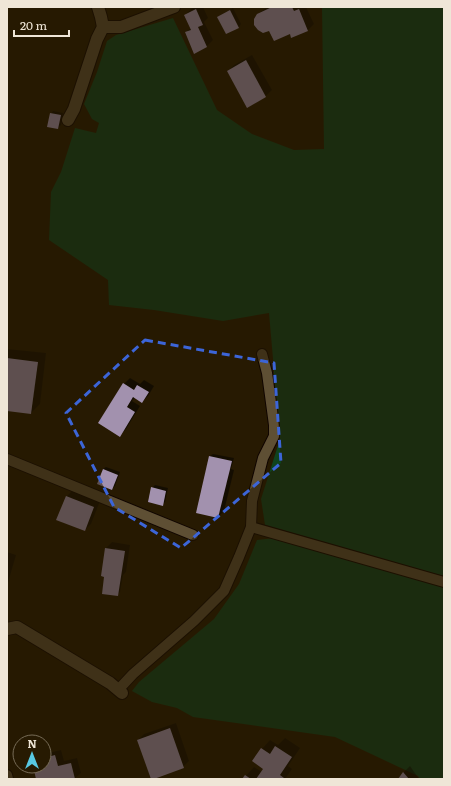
<svg xmlns="http://www.w3.org/2000/svg" width="451" height="786" viewBox="0 0 451 786" font-family="Literata,serif">
	<rect width="100%" height="100%" fill="#271a02"/>
	<!-- green -->
	<g fill="#0f431f">
		<polygon points="322,7 444,7 444,576 265,525 261,499 280,439 269,313 223,321 154,310 109,305 108,280 49,240 51,192 61,172 75,128 96,133 99,123 92,119 84,104 97,72 107,41 116,35 173,18 217,110 252,134 294,150 324,149"/>
		<polygon points="275,538 444,587 444,779 420,779 418,776 335,737 193,717 177,708 152,702 132,691 139,682 214,619 239,584 257,540"/>
	</g>
	<!-- shadow -->
	<g fill="#0007">
		<polygon points="195,7 203,7 208,18 204,22 213,40 207,46 194,52 186,32 191,28 185,15 191,9"/>
		<polygon points="267,7 306,7 314,24 308,30 292,37 290,33 269,29 258,14"/>
		<polygon points="233,8 241,24 239,27 226,33 218,17 221,15"/>
		<polygon points="252,55 272,90 266,96 228,71 234,65"/>
		<polygon points="53,111 63,113 61,125 58,128 51,114"/>
		<polygon points="7,349 46,353 40,404 31,413 7,410"/>
		<polygon points="130,378 140,384 144,380 154,386 148,396 142,402 135,397 132,401 140,406 126,429 120,435 124,384"/>
		<polygon points="213,454 234,458 231,469 234,470 224,511 218,517 210,456"/>
		<polygon points="106,467 120,472 115,486 112,489 103,469"/>
		<polygon points="155,485 168,488 165,502 162,505 152,488"/>
		<polygon points="73,490 100,501 91,524 85,530 67,496"/>
		<polygon points="112,542 130,545 126,572 123,575 120,592 117,595 106,548"/>
		<polygon points="7,552 16,555 7,586"/>
		<polygon points="176,723 189,761 183,767 138,740 144,734"/>
		<polygon points="285,738 300,748 288,766 292,769 285,779 243,779 254,767 262,772 264,769 262,749 270,740 278,745"/>
		<polygon points="61,750 64,761 77,758 81,773 74,779 37,779 34,766 44,766 44,754"/>
		<polygon points="410,766 419,779 399,779 404,772"/>
	</g>
	<!-- building -->
	<g fill="#a291ae">
		<polygon points="272,7 292,7 294,11 299,9 308,31 291,38 290,34 274,41 269,31 263,33 258,30 254,25 254,19 257,14"/>
		<polygon points="196,9 203,25 198,27 207,47 194,54 185,32 191,30 184,15"/>
		<polygon points="230,10 239,28 226,34 217,17"/>
		<polygon points="246,60 266,97 247,108 227,71"/>
		<polygon points="50,113 61,115 58,129 47,127"/>
		<polygon points="7,358 38,362 31,414 7,411"/>
		<polygon points="123,383 134,390 137,385 149,392 142,403 133,397 127,407 135,412 120,437 98,423"/>
		<polygon points="209,456 232,461 218,518 196,513"/>
		<polygon points="103,469 118,475 112,490 97,484"/>
		<polygon points="151,487 166,491 163,506 148,502"/>
		<polygon points="66,496 94,507 85,531 56,520"/>
		<polygon points="105,548 125,551 118,596 102,594 104,577 101,576"/>
		<polygon points="170,728 184,768 154,779 151,779 137,740"/>
		<polygon points="275,746 292,757 280,775 284,778 283,779 256,779 263,769 252,761 261,748 270,754"/>
		<polygon points="55,755 58,766 71,763 75,779 36,779 33,766 44,766 44,758"/>
		<polygon points="403,772 409,779 398,779"/>
		<polygon points="245,775 251,779 242,779"/>
	</g>
	<g fill="none" stroke-linecap="round" stroke-linejoin="round">
		<!-- service casing -->
		<g stroke="#100500" stroke-width="12">
			<g id="service">
				<polyline points="7,459 193,535"/>
				<polyline points="251,527 444,582"/>
				<polyline points="118,690 133,674 194,621 224,591 239,557 251,527 252,501 263,458 274,436 274,425 267,373 262,354"/>
				<polyline points="7,775 8,779"/>
			</g>
		</g>
		<!-- minor casing -->
		<g stroke="#100500" stroke-width="14">
			<g id="minor">
				<polyline points="103,27 121,27 174,7"/>
				<polyline points="68,120 74,109 97,39 103,27 101,17 98,7"/>
				<polyline points="7,629 17,627 110,683 122,693"/>
			</g>
		</g>
		<!-- service -->
		<use href="#service" stroke="#5e4f34" stroke-width="10"/>
		<!-- minor -->
		<use href="#minor" stroke="#5e4f34" stroke-width="12"/>
	</g>
	<!-- marked area -->
	<path d="M0 0H451V786H0ZM145,340L274,363L281,463L181,548L114,507L66,413Z" fill="#271a02" fill-opacity=".55" fill-rule="evenodd"/>
	<path fill="none" stroke="#3c65d8" stroke-width="3" stroke-dasharray="8 5" stroke-linejoin="round" d="M145,340L274,363L281,463L181,548L114,507L66,413Z"/>
	<!-- border -->
	<rect width="451" height="786" fill="none" stroke="#efe6d7" stroke-width="16"/>
	<!-- north arrow -->
	<g transform="translate(32 754)"><circle r="19" fill="#271a02" stroke="#776c57"/>
	<path d="M0-3L7 15L0 10L-7 15Z" fill="#58c9e3"/>
	<text y="-6" font-size="11" font-weight="bold" text-anchor="middle" fill="#efe6d7">N</text>
	</g>
	<!-- scale -->
	<path d="M14 30v6h55v-6" fill="none" stroke="#efe6d7" stroke-width="2"/>
	<text x="20" y="30" font-size="12" fill="#efe6d7" stroke="#271a02" stroke-width="3" paint-order="stroke">20 m</text>
</svg>
